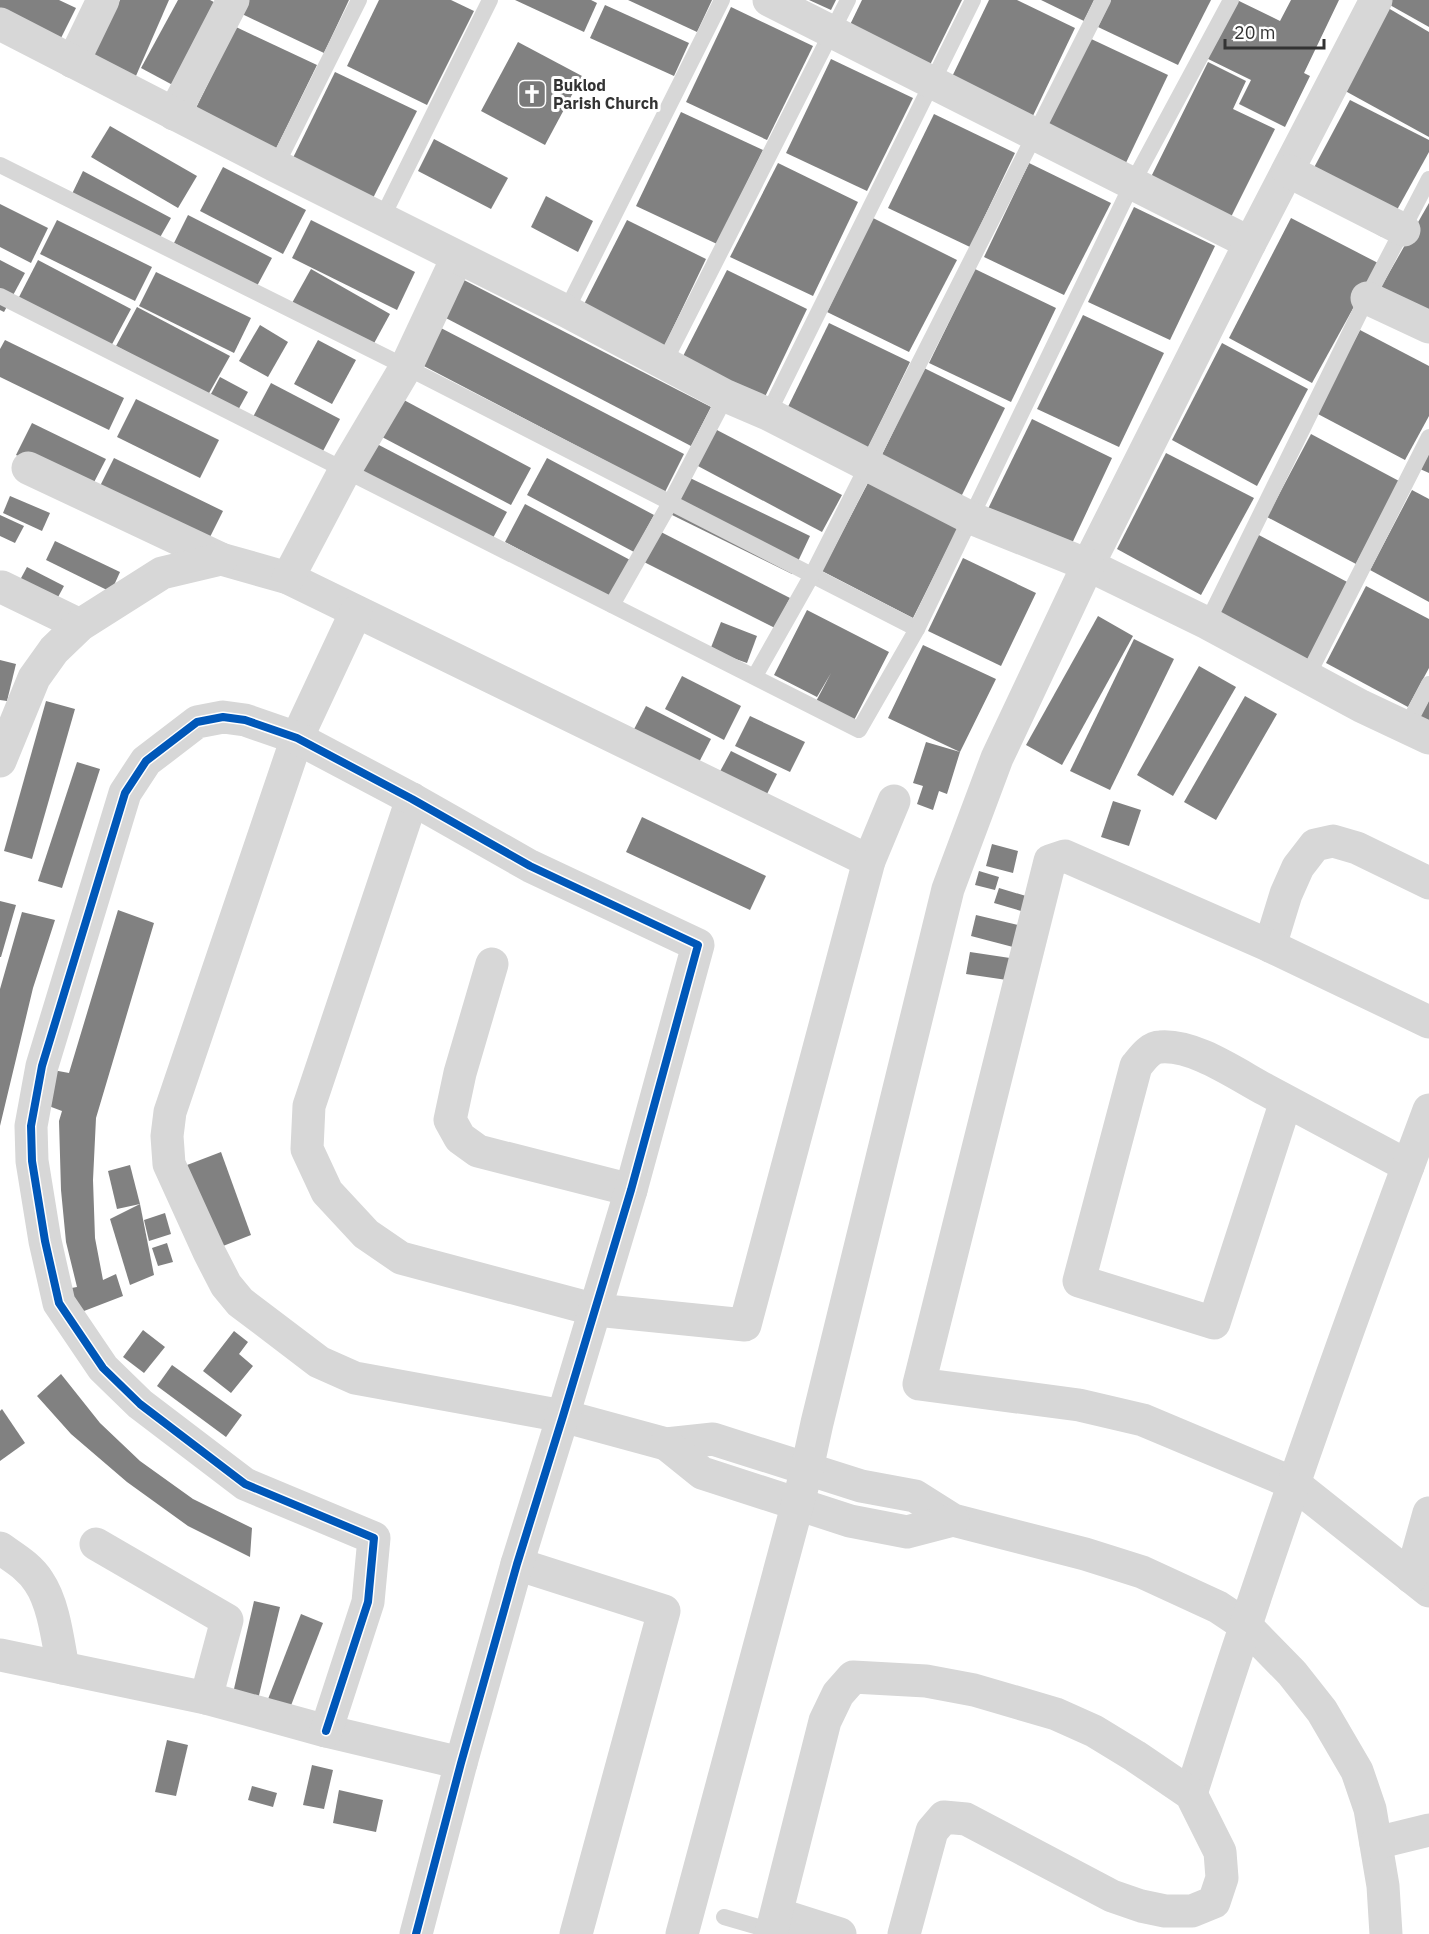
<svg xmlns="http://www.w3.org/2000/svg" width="1429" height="1934" viewBox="0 0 1429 1934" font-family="'IBM Plex Sans',sans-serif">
	<rect width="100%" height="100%" fill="#fff"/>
	<!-- building -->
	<g fill="#818181">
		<polygon points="0,0 59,0 76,8 58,44 0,15"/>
		<polygon points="120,0 169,0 132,85 87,66"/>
		<polygon points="178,0 210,0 227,9 182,90 141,68"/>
		<polygon points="249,0 349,0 324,53 242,14"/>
		<polygon points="379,0 451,0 474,11 427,105 347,66"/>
		<polygon points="515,0 591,0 597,3 584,32"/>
		<polygon points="628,0 712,0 697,32"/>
		<polygon points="809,0 836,0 831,10"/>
		<polygon points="862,0 962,0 927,71 846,33"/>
		<polygon points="989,0 1017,0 1075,28 1030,122 949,83"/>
		<polygon points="1041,0 1094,0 1084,21"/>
		<polygon points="1111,0 1211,0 1178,65 1098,27"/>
		<polygon points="1237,0 1280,21 1291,0 1339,0 1304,73 1310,76 1285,127 1239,104 1251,80 1200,55"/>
		<polygon points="1381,0 1429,0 1429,27"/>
		<polygon points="605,5 689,43 674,76 590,38"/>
		<polygon points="1383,5 1429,32 1429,137 1338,87"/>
		<polygon points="731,7 813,46 767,140 686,102"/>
		<polygon points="236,27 317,65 271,159 190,120"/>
		<polygon points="1087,37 1168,75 1123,169 1041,130"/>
		<polygon points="518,42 582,76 545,145 481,111"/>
		<polygon points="831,59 913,98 867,191 786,153"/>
		<polygon points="1208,62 1246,81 1233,109 1275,129 1229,221 1148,183"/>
		<polygon points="335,72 417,111 370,204 289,166"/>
		<polygon points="1350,100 1429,140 1429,152 1382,237 1301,192"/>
		<polygon points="681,112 763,150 717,244 636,206"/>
		<polygon points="934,114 1015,153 970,247 888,208"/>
		<polygon points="110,126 197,176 178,208 91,157"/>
		<polygon points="434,139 508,178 491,209 418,171"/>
		<polygon points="778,163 858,202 813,296 730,257"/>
		<polygon points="1029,163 1111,203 1064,295 984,257"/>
		<polygon points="223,167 306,210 283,254 200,211"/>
		<polygon points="83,171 171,218 158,241 71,196"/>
		<polygon points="546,196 593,221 578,252 531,227"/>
		<polygon points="1429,203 1429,318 1377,294"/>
		<polygon points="0,204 48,228 31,263 0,247"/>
		<polygon points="1134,207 1215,246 1170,340 1088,302"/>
		<polygon points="188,215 272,258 257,286 174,243"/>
		<polygon points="873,218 957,260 909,352 827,312"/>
		<polygon points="1291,218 1378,263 1312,383 1229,338"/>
		<polygon points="57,220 152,267 135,301 40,254"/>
		<polygon points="311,220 415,272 397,310 292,258"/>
		<polygon points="627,220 706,259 661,353 579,314"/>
		<polygon points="0,260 25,273 4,312 0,310"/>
		<polygon points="38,260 131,309 110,348 18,299"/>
		<polygon points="311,269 390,314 372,347 292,303"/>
		<polygon points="975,269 1056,308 1011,402 929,363"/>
		<polygon points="727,270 807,309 762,403 679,364"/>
		<polygon points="156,272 251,318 234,353 139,306"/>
		<polygon points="462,279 711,407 691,446 442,316"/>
		<polygon points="137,307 230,356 208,395 116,346"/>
		<polygon points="1083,315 1164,353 1119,447 1037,409"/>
		<polygon points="829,323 910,362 864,456 783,417"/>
		<polygon points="260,325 288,342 268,377 239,361"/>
		<polygon points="439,327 684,454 665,492 420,364"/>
		<polygon points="1360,330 1429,366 1429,416 1405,460 1316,413"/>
		<polygon points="5,340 124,398 109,430 0,377 0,349"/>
		<polygon points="318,340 356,360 332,404 294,384"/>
		<polygon points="1222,343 1308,389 1257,486 1172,440"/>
		<polygon points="924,368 1005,408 959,501 878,463"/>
		<polygon points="220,377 248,392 232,421 204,407"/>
		<polygon points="271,383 340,419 322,453 253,417"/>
		<polygon points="136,399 219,440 200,478 117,437"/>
		<polygon points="402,399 531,468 511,505 382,437"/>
		<polygon points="1032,419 1112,458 1068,552 986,513"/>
		<polygon points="32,423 106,459 89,492 16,455"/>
		<polygon points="715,429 842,495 822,532 696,465"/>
		<polygon points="1311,434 1399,481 1356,564 1267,517"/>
		<polygon points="377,444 507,512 487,549 357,481"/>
		<polygon points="1429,452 1429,473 1420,469"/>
		<polygon points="1166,453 1254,498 1201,595 1117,549"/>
		<polygon points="114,458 223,511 206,545 97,492"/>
		<polygon points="547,458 654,515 634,552 527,495"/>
		<polygon points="688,477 810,536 792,574 670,514"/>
		<polygon points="870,479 960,524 913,618 822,571"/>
		<polygon points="1412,490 1429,499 1429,602 1370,570"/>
		<polygon points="10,496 50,513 42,531 3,513"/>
		<polygon points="525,504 632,561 612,598 505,542"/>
		<polygon points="0,515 24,526 15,543 0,536"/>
		<polygon points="659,531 790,598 775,628 644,562"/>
		<polygon points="1255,533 1351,584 1303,673 1208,622"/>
		<polygon points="55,541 120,572 111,592 46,560"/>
		<polygon points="963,558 1036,593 1001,666 928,631"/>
		<polygon points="27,567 64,586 50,612 13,593"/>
		<polygon points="1366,586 1429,619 1429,668 1408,707 1326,663"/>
		<polygon points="807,610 889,652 850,728 812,709 831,673 817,697 774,675"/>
		<polygon points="1098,616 1133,636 1062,765 1026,745"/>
		<polygon points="721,622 757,636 747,663 710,650"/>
		<polygon points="1134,639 1174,659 1110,790 1070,771"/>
		<polygon points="923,645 996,679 960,752 947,794 939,791 933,810 917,804 923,786 913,783 926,742 960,752 888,718"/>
		<polygon points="0,660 16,664 7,701 0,700"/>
		<polygon points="1199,666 1236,687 1173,796 1137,775"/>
		<polygon points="682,676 741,706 724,740 665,709"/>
		<polygon points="1245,696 1277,714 1216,820 1184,802"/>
		<polygon points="1429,700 1429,733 1415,726"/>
		<polygon points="46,701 75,709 32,859 4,851"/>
		<polygon points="646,706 711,739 695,770 630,737"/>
		<polygon points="750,716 805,742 790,772 735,746"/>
		<polygon points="731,751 777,774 763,802 717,777"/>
		<polygon points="77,762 100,769 62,888 38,881"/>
		<polygon points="1113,801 1141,810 1129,846 1101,837"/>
		<polygon points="642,817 766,876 750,910 626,852"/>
		<polygon points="992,844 1018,851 1013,873 986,866"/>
		<polygon points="979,871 999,877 995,890 975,885"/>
		<polygon points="999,888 1026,896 1021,911 994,903"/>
		<polygon points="0,901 16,905 1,957 0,957"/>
		<polygon points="118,910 154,923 96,1118 93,1180 95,1238 103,1280 116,1274 123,1296 71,1316 60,1290 77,1287 66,1242 61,1190 59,1121 62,1111 46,1105 53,1070 69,1073"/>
		<polygon points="22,912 55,920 33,988 0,1126 0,989"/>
		<polygon points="976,915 1018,925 1013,947 971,936"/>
		<polygon points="970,952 1010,958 1007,980 966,974"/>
		<polygon points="221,1152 251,1235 218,1248 187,1165"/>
		<polygon points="130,1165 140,1204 117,1209 108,1171"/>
		<polygon points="140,1204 154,1275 130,1285 110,1219"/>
		<polygon points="165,1213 171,1234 149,1241 144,1220"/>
		<polygon points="167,1243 173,1262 158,1266 152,1248"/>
		<polygon points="143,1330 165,1347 144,1373 123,1357"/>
		<polygon points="234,1331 248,1342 239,1354 253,1366 231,1393 203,1371"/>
		<polygon points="172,1365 242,1415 226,1437 157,1386"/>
		<polygon points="61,1374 100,1423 140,1461 193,1499 252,1528 250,1557 188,1526 127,1482 71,1434 37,1396"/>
		<polygon points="2,1409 25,1443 0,1461 0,1411"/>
		<polygon points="254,1601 280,1607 256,1708 231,1702"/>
		<polygon points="301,1614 323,1623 285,1721 263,1712"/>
		<polygon points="167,1740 188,1745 176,1796 155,1792"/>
		<polygon points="312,1765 333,1770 324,1809 303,1805"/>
		<polygon points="252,1786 277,1793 273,1807 248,1800"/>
		<polygon points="339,1790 383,1800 376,1832 333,1823"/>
	</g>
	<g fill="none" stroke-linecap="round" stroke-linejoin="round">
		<!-- service -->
		<g stroke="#d7d7d7" stroke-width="16">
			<polyline points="0,165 406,367 917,629"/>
			<polyline points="276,166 359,0"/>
			<polyline points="382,218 490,0"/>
			<polyline points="0,296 859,730 917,629 1132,184 1231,0"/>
			<polyline points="566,311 722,0"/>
			<polyline points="664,363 848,0"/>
			<polyline points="768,414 973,0"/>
			<polyline points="612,605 670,503 726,396"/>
			<polyline points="1207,623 1367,298 1429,179"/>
			<polyline points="755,676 812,575 1103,0"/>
			<polyline points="1307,677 1429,437"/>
			<polyline points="1406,728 1429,684"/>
			<polyline points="724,1917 772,1931"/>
		</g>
		<!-- minor -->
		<g stroke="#d7d7d7" stroke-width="33">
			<polyline points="769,0 1250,243"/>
			<polyline points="1376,0 1250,243 1088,565 1207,623 1361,706 1429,738"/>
			<polyline points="73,62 103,0"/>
			<polyline points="174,114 233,0"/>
			<polyline points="1288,171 1404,230"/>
			<polyline points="1367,298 1429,327"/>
			<polyline points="28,468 221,559 288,578 869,861"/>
			<polyline points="288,578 345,470 406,367 457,258"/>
			<polyline points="2,587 80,625"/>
			<polyline points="356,612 297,738 170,1112 167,1136 169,1164 209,1252 226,1285 240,1302 319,1362 355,1378 563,1416 666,1444 713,1439 861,1486 915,1496 953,1520 1085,1554 1142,1572 1218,1607 1245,1625 1292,1673 1322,1711 1357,1771 1370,1809 1383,1886 1386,1934"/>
			<polyline points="0,761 34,678 54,650 80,625 162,573 221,559"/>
			<polyline points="412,799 309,1106 307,1149 327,1192 366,1234 401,1258 596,1310 745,1325 869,861 894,801"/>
			<polyline points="1270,946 1286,894 1298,867 1315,845 1333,841 1357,848 1429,883"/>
			<polyline points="492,964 460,1073 450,1120 460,1138 478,1151 631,1190"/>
			<polyline points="1429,1022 1270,946 1065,856 1050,861 919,1384 1079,1405 1143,1420 1293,1483 1429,1591"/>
			<path d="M1286,1101L1214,1323L1079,1281L1136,1066C1142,1059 1150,1047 1160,1047C1194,1044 1236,1074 1266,1090C1313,1115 1360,1140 1408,1166"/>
			<polyline points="666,1444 702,1473 850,1521 907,1532 953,1520"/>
			<polyline points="96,1544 227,1620 206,1698"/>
			<path d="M0,1548C14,1558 30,1567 39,1582C54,1604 58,1642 63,1668"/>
			<polyline points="517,1564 664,1611 576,1934"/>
			<polyline points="1411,1577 1429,1513"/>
			<polyline points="0,1655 206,1698 326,1731 461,1763"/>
			<polyline points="326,1731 368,1602 374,1538 245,1484 140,1404 103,1368 59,1303 45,1241 32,1161 31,1126 42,1066 125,793 146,761 197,722 223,717 245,720 297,738 412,799 530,866 698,945 631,1190 563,1416 517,1564 461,1763 416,1934"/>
			<path d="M1191,1794C1264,1563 1344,1336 1429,1110"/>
			<polyline points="1376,1843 1429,1830"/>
			<polyline points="777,1914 840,1934"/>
			<polyline points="771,1934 825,1721 838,1694 853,1677 926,1681 974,1690 1056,1714 1094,1731 1135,1756 1191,1794 1220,1852 1222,1878 1214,1902 1192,1911 1165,1911 1141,1906 1112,1896 966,1819 944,1817 932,1831 904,1934"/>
		</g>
		<!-- tertiary -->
		<polyline stroke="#d7d7d7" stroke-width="33" points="0,24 276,166 566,311 726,396 768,414 971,518 1088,565 997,758 948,889 817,1423 807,1469 682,1934"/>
		<!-- cycleway casing -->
		<g stroke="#fff" stroke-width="11">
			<polyline id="cycleway" points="326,1731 368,1602 374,1538 245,1484 140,1404 103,1368 59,1303 45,1241 32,1161 31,1126 42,1066 125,793 146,761 197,722 223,717 245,720 297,738 412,799 530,866 698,945 631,1190 563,1416 517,1564 461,1763 416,1934"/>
		</g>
		<!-- cycleway -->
		<use href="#cycleway" stroke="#0057b8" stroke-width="8"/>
	</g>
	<!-- icons -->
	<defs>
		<g id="church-square" transform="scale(1.5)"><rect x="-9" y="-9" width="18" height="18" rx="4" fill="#7a7a7a" stroke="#fff"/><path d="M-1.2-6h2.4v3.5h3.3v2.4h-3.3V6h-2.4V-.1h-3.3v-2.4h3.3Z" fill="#fff"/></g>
	</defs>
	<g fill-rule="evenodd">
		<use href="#church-square" x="532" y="94"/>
	</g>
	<g text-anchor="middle" stroke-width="6" stroke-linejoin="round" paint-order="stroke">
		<!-- poi labels -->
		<g font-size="16" font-weight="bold" fill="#333" stroke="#fff" text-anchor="start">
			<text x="553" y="91">Buklod<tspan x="553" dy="18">Parish Church</tspan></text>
		</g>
	</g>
	<!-- scale -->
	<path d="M1225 39v9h99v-9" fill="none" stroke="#333333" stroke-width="3"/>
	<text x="1234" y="39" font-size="18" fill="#333333" stroke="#ffffff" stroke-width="4.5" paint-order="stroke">20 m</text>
</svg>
